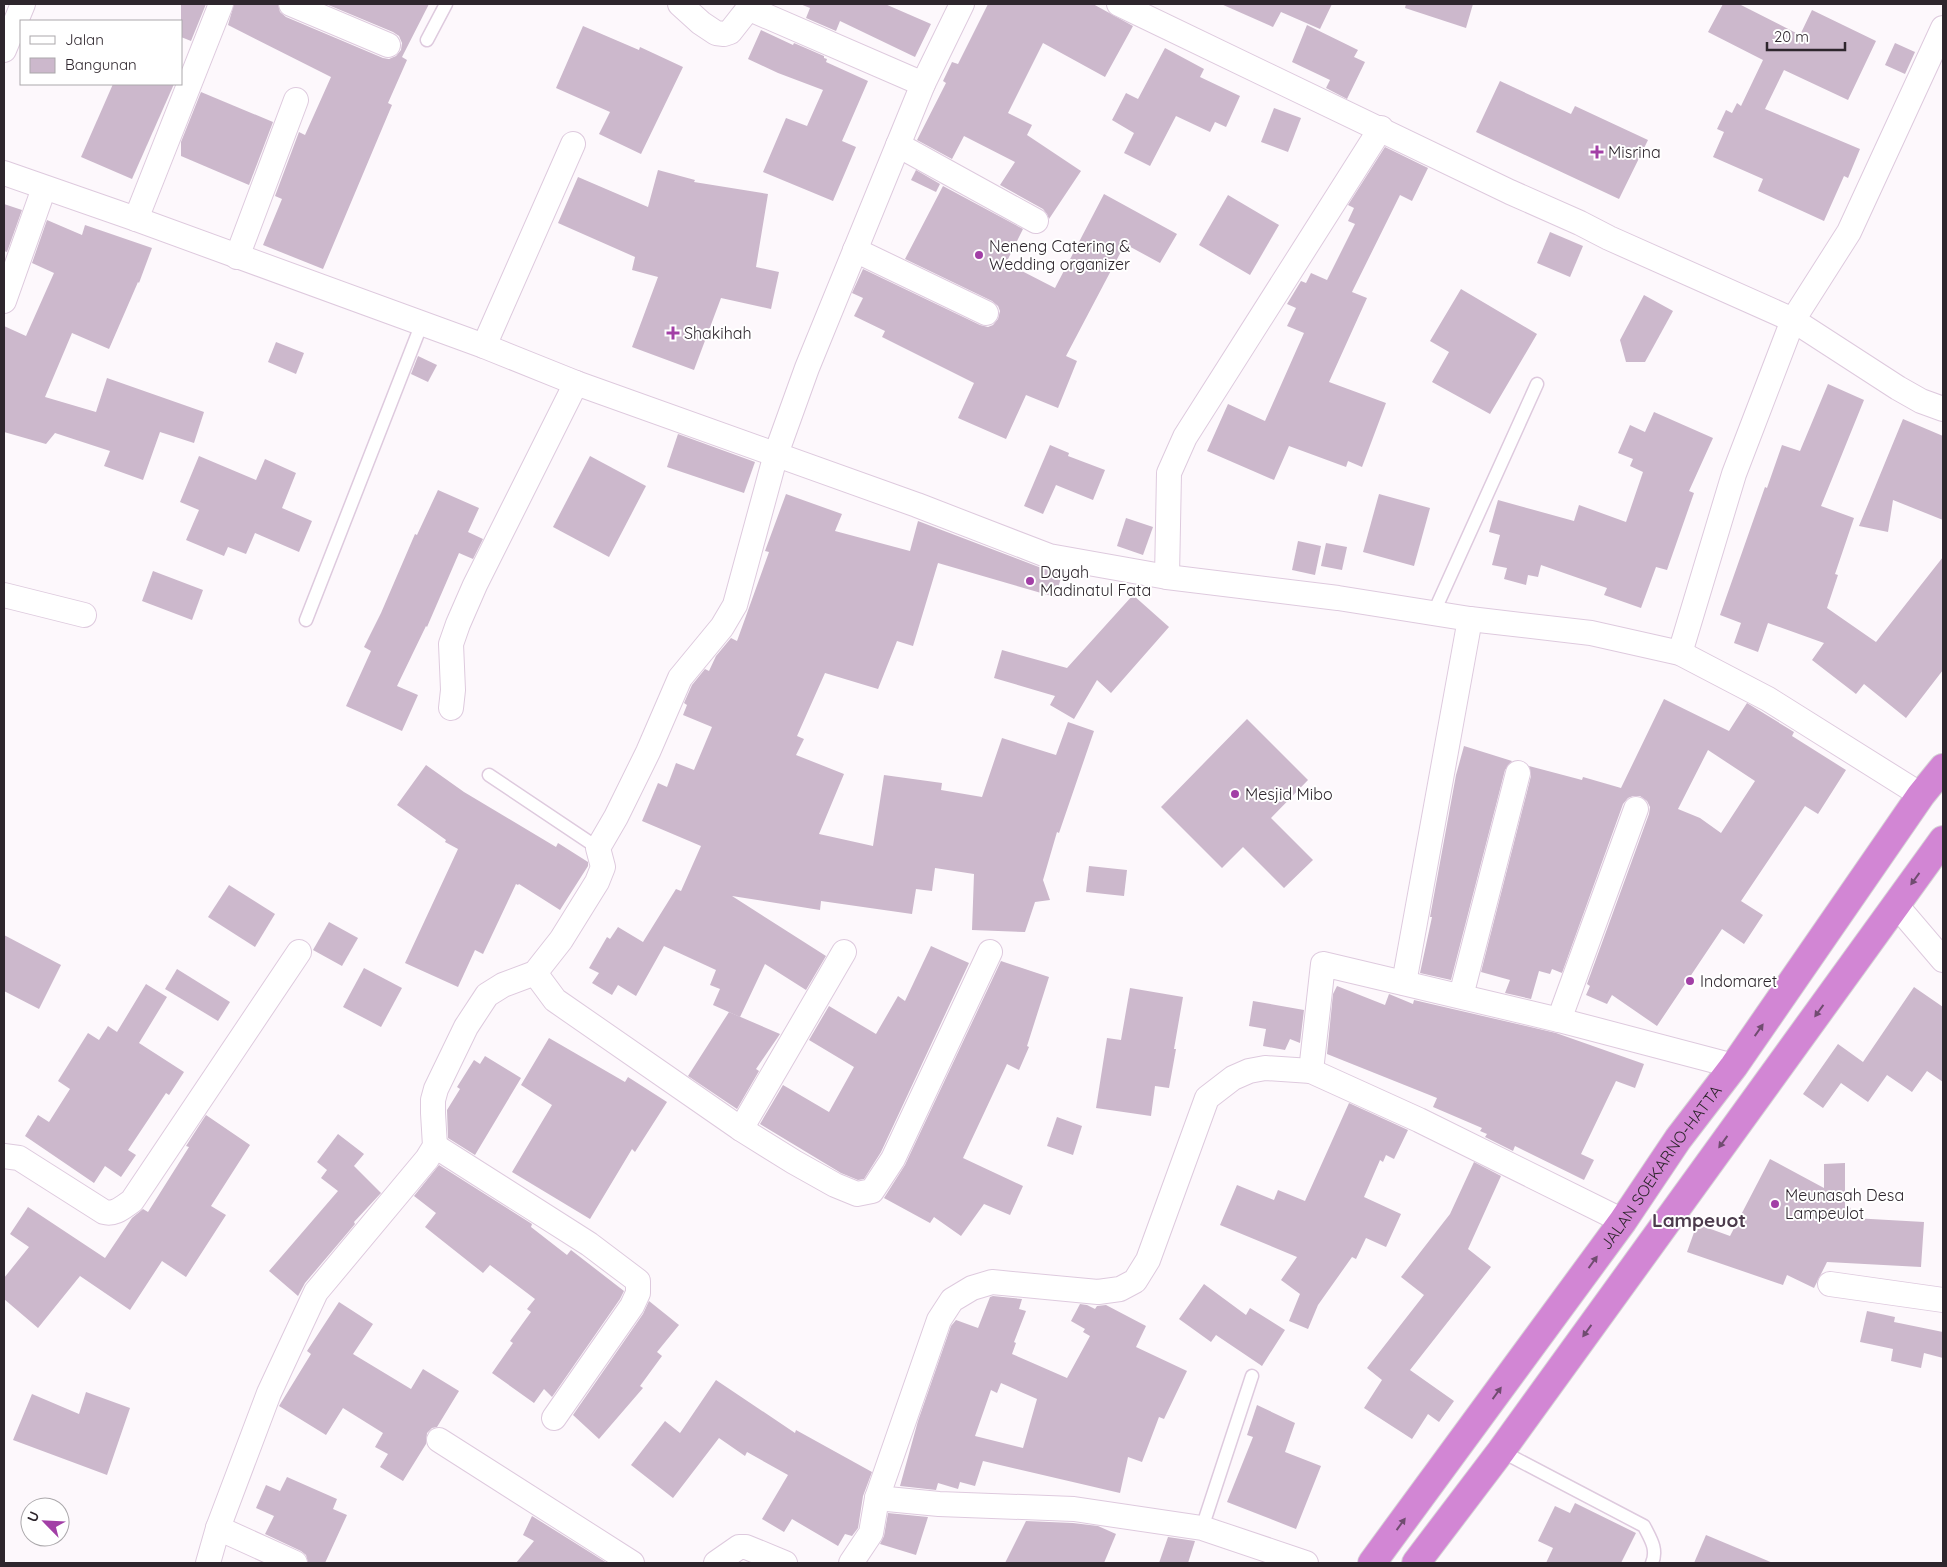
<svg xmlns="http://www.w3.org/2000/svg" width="1947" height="1567" viewBox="0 0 1947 1567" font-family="Quicksand,sans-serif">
	<rect width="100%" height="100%" fill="#fdf8fc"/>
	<!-- building -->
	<g fill="#ccb8cc" fill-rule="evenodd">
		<polygon points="181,4 206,4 191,41 181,37"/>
		<polygon points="234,4 278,4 280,12 286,17 383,58 389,59 396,56 401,50 402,43 399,36 393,32 326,4 429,4 402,57 407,60 388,103 392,105 323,269 263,245 282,199 275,196 299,132 305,135 331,77 228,25"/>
		<polygon points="800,4 885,4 931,24 915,57 840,21 836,31 806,18 810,8"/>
		<polygon points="988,4 1093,4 1133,26 1105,77 1043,43 1008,113 1032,125 1027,135 1081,171 1049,219 1047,214 1043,209 1000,185 1015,162 964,136 952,159 917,140 946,83 943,81 952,62 958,64"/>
		<polygon points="1221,4 1332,4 1320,29 1281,12 1273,27"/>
		<polygon points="1406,4 1473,4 1466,28 1405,8"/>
		<polygon points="1723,4 1739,4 1800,35 1812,10 1876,41 1848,100 1784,70 1765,109 1860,149 1848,178 1844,176 1824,221 1758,191 1763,179 1713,157 1724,132 1717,129 1726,110 1732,113 1737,103 1741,106 1763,60 1708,32"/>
		<polygon points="1307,25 1358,50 1354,57 1365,62 1347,99 1326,88 1330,80 1292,62"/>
		<polygon points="583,26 639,50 640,47 683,67 641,154 599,134 610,112 556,88"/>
		<polygon points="761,30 793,45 794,43 824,56 824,58 827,59 826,62 868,81 842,141 856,147 833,201 763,172 786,118 807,126 823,90 778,73 748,59"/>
		<polygon points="1895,43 1915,52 1905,74 1885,65"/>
		<polygon points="1165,48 1204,69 1200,77 1240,96 1226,127 1215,122 1210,132 1176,116 1150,166 1124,153 1134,133 1112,120 1126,93 1138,99"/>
		<polygon points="1500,81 1571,114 1575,106 1648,140 1619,199 1476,132"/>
		<polygon points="113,84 174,84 132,179 81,157"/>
		<polygon points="201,92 273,122 249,185 181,156 181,142"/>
		<polygon points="1274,108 1301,118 1288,152 1261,142"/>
		<polygon points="1385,147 1428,168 1412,201 1400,195 1352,292 1367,298 1329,382 1386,403 1362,467 1348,461 1346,467 1289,446 1274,480 1207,451 1228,404 1265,421 1304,333 1287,326 1296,308 1287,304 1301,281 1306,283 1311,273 1327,280 1355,224 1348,221 1354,208 1348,205"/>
		<polygon points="658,170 695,180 694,182 768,194 756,267 779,272 771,309 721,298 694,370 632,347 658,277 632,270 635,257 558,223 578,177 648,207"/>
		<polygon points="916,170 940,184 936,192 911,180"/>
		<polygon points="943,186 1023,229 1006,263 1055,288 1104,194 1177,234 1160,263 1125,244 1066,356 1077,361 1058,408 1026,395 1006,439 958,418 974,383 882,337 885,331 854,316 863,298 852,293 863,269 980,325 988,327 993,325 998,319 1000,311 998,306 992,301 905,259"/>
		<polygon points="1228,195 1279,225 1250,275 1199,245"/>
		<polygon points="4,204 22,210 7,252 4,251"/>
		<polygon points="47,220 82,235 85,225 152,248 139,283 138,282 109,349 72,333 45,397 96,412 107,378 204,412 194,443 160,432 143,480 104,466 110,451 55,433 46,444 4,432 4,326 26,336 54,273 32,263"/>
		<polygon points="1550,232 1583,246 1570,277 1537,263"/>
		<polygon points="1461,289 1537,334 1490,414 1432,382 1449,352 1430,341"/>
		<polygon points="1644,295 1673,311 1645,362 1626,362 1620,340"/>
		<polygon points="276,342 304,353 296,374 268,362"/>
		<polygon points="418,356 437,365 428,382 411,374"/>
		<polygon points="1828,384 1864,400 1821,506 1854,518 1835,574 1838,575 1827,608 1876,642 1943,557 1943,670 1906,718 1864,684 1856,694 1812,660 1824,643 1768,623 1758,652 1734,643 1741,623 1720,615 1765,487 1767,488 1782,445 1800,451"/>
		<polygon points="1654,412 1713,438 1689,491 1694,493 1667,570 1656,567 1641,608 1604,595 1607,588 1541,565 1538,577 1528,575 1526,585 1504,579 1507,568 1492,565 1500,535 1489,532 1498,500 1574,521 1579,505 1626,522 1643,472 1630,466 1633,459 1618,453 1630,425 1645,432"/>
		<polygon points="1903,419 1943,436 1943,520 1893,500 1888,532 1859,526"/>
		<polygon points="678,434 755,462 744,493 667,467"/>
		<polygon points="1050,445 1069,453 1068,456 1105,470 1093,500 1056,485 1043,514 1024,506"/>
		<polygon points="199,456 256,480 265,459 296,473 282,508 312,521 299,552 255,533 246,554 228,547 224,556 186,540 199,510 180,502"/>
		<polygon points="590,456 646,486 609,557 553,527"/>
		<polygon points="438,490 479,508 468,532 483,539 473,559 459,553 427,627 426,626 397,686 418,695 402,731 346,706 371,651 364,647 381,613 415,534 417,535"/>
		<polygon points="786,494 842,514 835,531 910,551 918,521 1044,569 1063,572 1055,597 938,563 913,646 897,641 878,689 825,673 797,736 804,739 796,755 844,774 819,834 873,846 884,775 942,783 941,790 982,797 1002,738 1056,755 1068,722 1094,731 1059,833 1057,832 1043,880 1050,900 1035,902 1025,932 972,930 974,874 935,868 932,891 916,889 912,914 821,901 820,910 732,896 826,956 806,990 765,964 740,1017 713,1005 720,989 710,985 716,970 664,946 636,996 618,985 612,995 592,983 599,973 589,968 607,937 610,939 618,927 643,942 676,889 681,891 701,846 642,821 658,783 667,787 676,763 694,770 712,727 683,715 687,705 684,703 692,685 705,669 709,671 716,656 731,638 737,641 769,552 765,551"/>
		<polygon points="1379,494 1430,508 1414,566 1363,552"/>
		<polygon points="1126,518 1153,527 1143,555 1117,546"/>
		<polygon points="1298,541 1321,546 1315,575 1292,570"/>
		<polygon points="1326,543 1347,547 1342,570 1321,566"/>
		<polygon points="153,571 203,590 192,620 142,601"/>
		<polygon points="1133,595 1169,627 1111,693 1097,680 1074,719 1050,705 1055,696 994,678 1002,650 1067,668"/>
		<path d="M1664,699L1729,731L1747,703L1794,732L1792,736L1846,770L1818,814L1805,806L1741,901L1763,915L1744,944L1722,929L1657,1026L1612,995L1607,1004L1586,995L1590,986L1587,984L1649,814L1650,807L1647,801L1640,796H1633L1628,798L1623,804L1562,973L1552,969L1550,974L1539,971L1531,999L1505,993L1510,980L1481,972L1531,776L1529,766L1582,780L1583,777L1621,788ZM1708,750L1755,781L1721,833L1700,818L1678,809Z"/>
		<polygon points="1247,719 1308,780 1271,818 1313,860 1284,888 1243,847 1222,868 1161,807"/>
		<polygon points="1464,746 1512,761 1505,770 1451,980 1420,973 1432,917 1430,917 1456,775"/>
		<polygon points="426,765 464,792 556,847 558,843 588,862 588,866 560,910 519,884 518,885 516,884 483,954 475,950 458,987 405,963 458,849 445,842 446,840 397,805"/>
		<polygon points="1089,866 1127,870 1124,896 1086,892"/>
		<polygon points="229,885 275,914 255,947 208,917"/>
		<polygon points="329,922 358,938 342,966 313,950"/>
		<polygon points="4,935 61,965 39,1009 4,991"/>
		<polygon points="931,946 969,963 881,1152 864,1179 858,1180 841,1173 760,1124 783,1085 829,1112 854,1067 809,1040 829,1006 876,1034 898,996 905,1001"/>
		<polygon points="1001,961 1049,977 1027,1046 1029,1047 1019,1070 1007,1064 963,1158 1023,1186 1010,1215 984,1204 961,1236 934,1217 930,1223 884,1198 905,1165"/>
		<polygon points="364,968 402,988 381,1027 343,1007"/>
		<polygon points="177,969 230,1002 218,1021 165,989"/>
		<polygon points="146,984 167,997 139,1043 184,1072 169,1095 166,1093 128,1150 136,1155 121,1177 105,1166 94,1183 25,1136 38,1115 49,1122 70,1089 58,1081 88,1033 99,1040 108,1026 117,1032"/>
		<polygon points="1337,986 1385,1005 1389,994 1413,1004 1414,1000 1556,1033 1644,1064 1635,1088 1616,1081 1581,1154 1594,1160 1584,1180 1515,1146 1513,1151 1485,1137 1487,1134 1480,1131 1482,1128 1433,1107 1437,1098 1327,1054 1333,994"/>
		<polygon points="1914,987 1943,1007 1943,1082 1927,1071 1912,1092 1887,1075 1868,1102 1841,1083 1823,1108 1803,1094 1838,1044 1863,1062"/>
		<polygon points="1130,988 1183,997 1174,1049 1176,1049 1169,1088 1155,1086 1151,1116 1096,1108 1107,1038 1121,1040"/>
		<polygon points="1253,1001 1304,1010 1300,1043 1290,1039 1285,1050 1263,1046 1266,1029 1249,1026"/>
		<polygon points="729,1012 780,1034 756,1069 759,1071 737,1109 688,1076"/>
		<polygon points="549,1038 625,1082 628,1077 667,1102 635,1152 632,1149 590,1219 512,1172 552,1105 521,1085"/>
		<polygon points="485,1056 521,1078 475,1155 448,1138 447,1110 460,1089 457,1087 474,1060 480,1064"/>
		<polygon points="1349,1103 1408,1130 1394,1159 1386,1155 1383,1162 1380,1160 1364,1197 1401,1214 1386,1247 1366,1238 1356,1259 1352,1257 1318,1305 1308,1329 1289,1321 1300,1294 1281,1280 1297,1257 1220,1225 1237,1185 1274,1200 1278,1190 1305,1201"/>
		<polygon points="206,1115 250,1145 211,1206 226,1215 186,1277 162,1261 130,1310 80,1276 38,1328 4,1299 4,1278 29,1247 10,1234 28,1207 105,1258 132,1218 143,1209 148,1212 189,1147 186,1146"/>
		<polygon points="1057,1117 1082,1126 1073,1155 1047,1146"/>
		<polygon points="338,1134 364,1154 354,1166 381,1193 354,1222 355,1224 305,1283 298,1296 269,1271 338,1191 321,1178 327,1170 317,1162"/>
		<polygon points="1770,1159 1824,1188 1824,1164 1845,1163 1845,1208 1850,1207 1853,1218 1924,1222 1921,1267 1827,1262 1814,1288 1787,1275 1783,1285 1687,1252 1697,1224 1730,1236"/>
		<polygon points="1474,1162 1501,1176 1468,1249 1491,1267 1410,1370 1454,1401 1439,1422 1428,1414 1412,1439 1364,1408 1382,1380 1367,1368 1424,1295 1401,1277 1450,1214"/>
		<polygon points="439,1165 532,1224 531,1227 567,1255 571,1250 624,1291 620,1299 552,1397 544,1389 534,1403 492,1373 513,1343 510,1341 531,1312 527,1309 535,1299 490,1265 483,1273 425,1227 436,1213 414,1196"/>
		<polygon points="1204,1284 1246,1315 1250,1308 1285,1330 1262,1366 1216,1335 1211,1342 1179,1319"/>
		<path d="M993,1296L1022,1299L1019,1309L1026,1311L1014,1342L1016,1343L1012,1354L1067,1378L1090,1336L1083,1332L1085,1329L1071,1321L1080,1304L1087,1305L1095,1309L1097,1306L1106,1305L1146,1326L1136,1347L1187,1371L1164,1419L1159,1417L1142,1462L1128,1457L1120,1493L983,1461L975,1486L960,1482L958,1489L938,1483L936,1490L900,1486L918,1421L951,1326L956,1320L978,1328L990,1297ZM1001,1383L1037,1399L1023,1448L975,1436L991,1390L997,1393Z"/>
		<polygon points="649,1301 679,1325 657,1352 662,1356 640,1386 643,1388 599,1439 573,1415 643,1314"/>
		<polygon points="339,1302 373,1324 353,1354 411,1389 423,1369 459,1391 437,1427 432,1428 427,1433 426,1444 403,1481 380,1467 388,1454 375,1447 383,1433 343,1408 326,1435 279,1406 311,1354 307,1351"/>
		<polygon points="1867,1311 1895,1317 1894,1322 1943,1332 1943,1358 1924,1353 1921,1368 1891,1361 1893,1349 1860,1342"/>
		<polygon points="716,1380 795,1433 796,1430 872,1472 863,1496 858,1528 852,1536 845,1534 838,1546 792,1519 784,1532 762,1519 788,1475 747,1452 745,1456 719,1438 673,1498 631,1465 665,1421 680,1433"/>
		<polygon points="86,1392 130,1408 107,1475 13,1440 32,1394 79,1414"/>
		<polygon points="1257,1405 1295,1423 1285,1452 1321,1466 1296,1529 1227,1502 1253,1437 1247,1435"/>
		<polygon points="287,1477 337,1499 333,1509 347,1515 325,1563 308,1563 306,1555 301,1551 265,1534 274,1516 256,1508 266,1485 280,1491"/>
		<polygon points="1575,1503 1636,1533 1621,1563 1546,1563 1553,1548 1538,1541 1555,1506 1570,1513"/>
		<polygon points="888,1513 928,1517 916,1555 880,1544 884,1536"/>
		<polygon points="532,1516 607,1563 516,1563 534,1541 523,1535"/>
		<polygon points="1026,1521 1073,1523 1098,1526 1116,1534 1104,1563 1005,1563"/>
		<polygon points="1706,1535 1773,1563 1694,1563"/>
		<polygon points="1168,1537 1195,1541 1188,1563 1159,1563"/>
	</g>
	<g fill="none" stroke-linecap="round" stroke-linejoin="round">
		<!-- service casing -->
		<g stroke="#decade" stroke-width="15">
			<g id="service">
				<polyline points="427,40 446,4"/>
				<polyline points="1434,612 1537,384"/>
				<polyline points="306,620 422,323"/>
				<polyline points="489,775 598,848"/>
				<path d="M1501,1451L1644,1526C1650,1538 1658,1549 1652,1563"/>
				<polyline points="1202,1528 1252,1376"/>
			</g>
		</g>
		<!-- minor casing -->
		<g stroke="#decade" stroke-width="26">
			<g id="minor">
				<polyline points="291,4 388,45"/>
				<polyline points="680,4 701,23 716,33 724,34 730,32 752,4"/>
				<polyline points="1119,4 1510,192 1580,223 1609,238 1793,320 1898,388 1921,401 1943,409"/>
				<polyline points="750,9 923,84"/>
				<polyline points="4,50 23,4"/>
				<polyline points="898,145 1036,221"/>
				<polyline points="4,173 136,219 484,346 576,383 917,505 1049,556 1167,577 1338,598 1470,619 1591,633 1680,653 1768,699 1921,795"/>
				<polyline points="136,219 221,4"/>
				<polyline points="855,250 986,313"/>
				<polyline points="237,257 296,100"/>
				<polyline points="4,301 44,188"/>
				<polyline points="484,346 573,144"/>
				<polyline points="1167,577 1169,473 1185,437 1381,128"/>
				<polyline points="4,595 84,615"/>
				<polyline points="1680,653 1734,474 1793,320 1849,232 1943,28"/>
				<polyline points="451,708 453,690 451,644 458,624 475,585 576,383"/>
				<polyline points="1896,905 1943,960"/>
				<polyline points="535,973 555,1000 741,1129 794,1162 835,1185 857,1194 872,1191 893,1159 990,952"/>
				<polyline points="1404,983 1470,619"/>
				<polyline points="1461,996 1518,773"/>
				<polyline points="1559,1020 1636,809"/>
				<polyline points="741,1129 844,952"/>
				<polyline points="435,1146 589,1244 638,1281 638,1293 632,1306 554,1418"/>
				<path d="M4,1156L19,1158L104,1212C115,1215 123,1207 132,1201L299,952"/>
				<polyline points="1623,1221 1419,1120 1311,1071 1323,964 1559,1020 1734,1066"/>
				<polyline points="1830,1284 1943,1300"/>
				<polyline points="439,1440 632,1563"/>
				<polyline points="877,1498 939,1504 1074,1509 1202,1528 1306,1563"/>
				<polyline points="218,1528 295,1563"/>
				<polyline points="208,1563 218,1528 269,1393 316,1292 427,1159 435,1146 433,1113 433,1100 436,1089 466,1027 487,995 503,985 535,973 561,940 597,882 603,867 598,848 616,817 648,752 680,678 722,627 735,605 776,454 807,368 923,84 962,4"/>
				<polyline points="716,1563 739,1547 746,1547 785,1563"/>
				<polyline points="851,1563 871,1533 877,1498 939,1320 952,1300 972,1288 992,1282 1098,1292 1120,1289 1135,1281 1148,1260 1207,1098 1233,1078 1249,1071 1265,1068 1311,1071"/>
			</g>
		</g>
		<!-- trunk casing -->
		<g stroke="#d5d4d5" stroke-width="30">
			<g id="trunk">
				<path id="s1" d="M1372,1563L1623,1221L1678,1139L1734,1066L1921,795L1943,768"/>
				<polyline points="1416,1563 1501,1451 1943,840"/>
			</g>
		</g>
		<!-- service -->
		<use href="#service" stroke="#fff" stroke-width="12"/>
		<!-- minor -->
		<use href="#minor" stroke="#fff" stroke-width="24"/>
		<!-- trunk -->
		<use href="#trunk" stroke="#d286d4" stroke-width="28"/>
	</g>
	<!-- one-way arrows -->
	<defs><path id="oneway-solid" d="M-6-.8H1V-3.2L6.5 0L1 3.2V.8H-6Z" transform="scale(1.25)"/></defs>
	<g fill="#704c70">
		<use href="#oneway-solid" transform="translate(1915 879) rotate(126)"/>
		<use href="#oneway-solid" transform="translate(1819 1011) rotate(126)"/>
		<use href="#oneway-solid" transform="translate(1759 1030) rotate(-55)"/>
		<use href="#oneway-solid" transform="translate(1723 1142) rotate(126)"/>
		<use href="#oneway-solid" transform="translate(1593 1262) rotate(-54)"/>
		<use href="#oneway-solid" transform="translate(1587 1331) rotate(126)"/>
		<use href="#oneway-solid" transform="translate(1497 1393) rotate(-54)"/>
		<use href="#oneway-solid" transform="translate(1401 1524) rotate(-54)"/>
	</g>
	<!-- markers -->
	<g fill="#a23fa6" stroke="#fff" stroke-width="2">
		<path d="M1594.5 144.5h5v5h5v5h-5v5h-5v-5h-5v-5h5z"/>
		<circle cx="979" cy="255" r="5"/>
		<path d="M670.5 325.5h5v5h5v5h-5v5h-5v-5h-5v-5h5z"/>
		<circle cx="1030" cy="581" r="5"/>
		<circle cx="1235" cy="794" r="5"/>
		<circle cx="1690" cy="981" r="5"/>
		<circle cx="1775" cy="1204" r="5"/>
	</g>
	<g text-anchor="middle" stroke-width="4" stroke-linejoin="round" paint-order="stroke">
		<!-- poi labels -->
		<g font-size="16" fill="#2e262d" stroke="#fff" text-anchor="start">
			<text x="1608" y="158">Misrina</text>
			<text x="989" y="252">Neneng Catering &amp;<tspan x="989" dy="18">Wedding organizer</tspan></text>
			<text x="684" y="339">Shakihah</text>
			<text x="1040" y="578">Dayah<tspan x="1040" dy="18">Madinatul Fata</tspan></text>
			<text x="1245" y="800">Mesjid Mibo</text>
			<text x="1700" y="987">Indomaret</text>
			<text x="1785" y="1201">Meunasah Desa<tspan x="1785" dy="18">Lampeulot</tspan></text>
		</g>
		<!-- street labels -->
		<g font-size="16" fill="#2e262d" stroke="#fff">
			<text dy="6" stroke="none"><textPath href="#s1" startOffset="490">JALAN SOEKARNO-HATTA</textPath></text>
		</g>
		<!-- quarter labels -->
		<g font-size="19" font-weight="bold" fill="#4c3b4c" stroke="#fff">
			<text x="1699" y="1227">Lampeuot</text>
		</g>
	</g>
	<!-- border -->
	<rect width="1947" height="1567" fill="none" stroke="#2e262d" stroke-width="10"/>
	<!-- legend -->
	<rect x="20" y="20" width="162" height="65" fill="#ffffff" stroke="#aba8ab"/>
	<rect x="30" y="36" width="25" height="8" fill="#ffffff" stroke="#aba8ab"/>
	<text x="65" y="45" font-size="15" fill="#2e262d">Jalan</text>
	<rect x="30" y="58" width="25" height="15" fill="#ccb8cc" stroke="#aba8ab"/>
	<text x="65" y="70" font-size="15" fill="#2e262d">Bangunan</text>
	<!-- north arrow -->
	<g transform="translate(45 1522) rotate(294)"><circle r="24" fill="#ffffff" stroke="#aba8ab"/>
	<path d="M0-4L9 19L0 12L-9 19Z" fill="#a23fa6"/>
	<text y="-8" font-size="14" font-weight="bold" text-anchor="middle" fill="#2e262d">U</text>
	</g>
	<!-- scale -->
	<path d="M1767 42v8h78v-8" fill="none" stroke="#2e262d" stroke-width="2.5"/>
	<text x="1774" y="42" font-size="15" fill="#2e262d" stroke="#ffffff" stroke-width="4" paint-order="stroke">20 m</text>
</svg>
